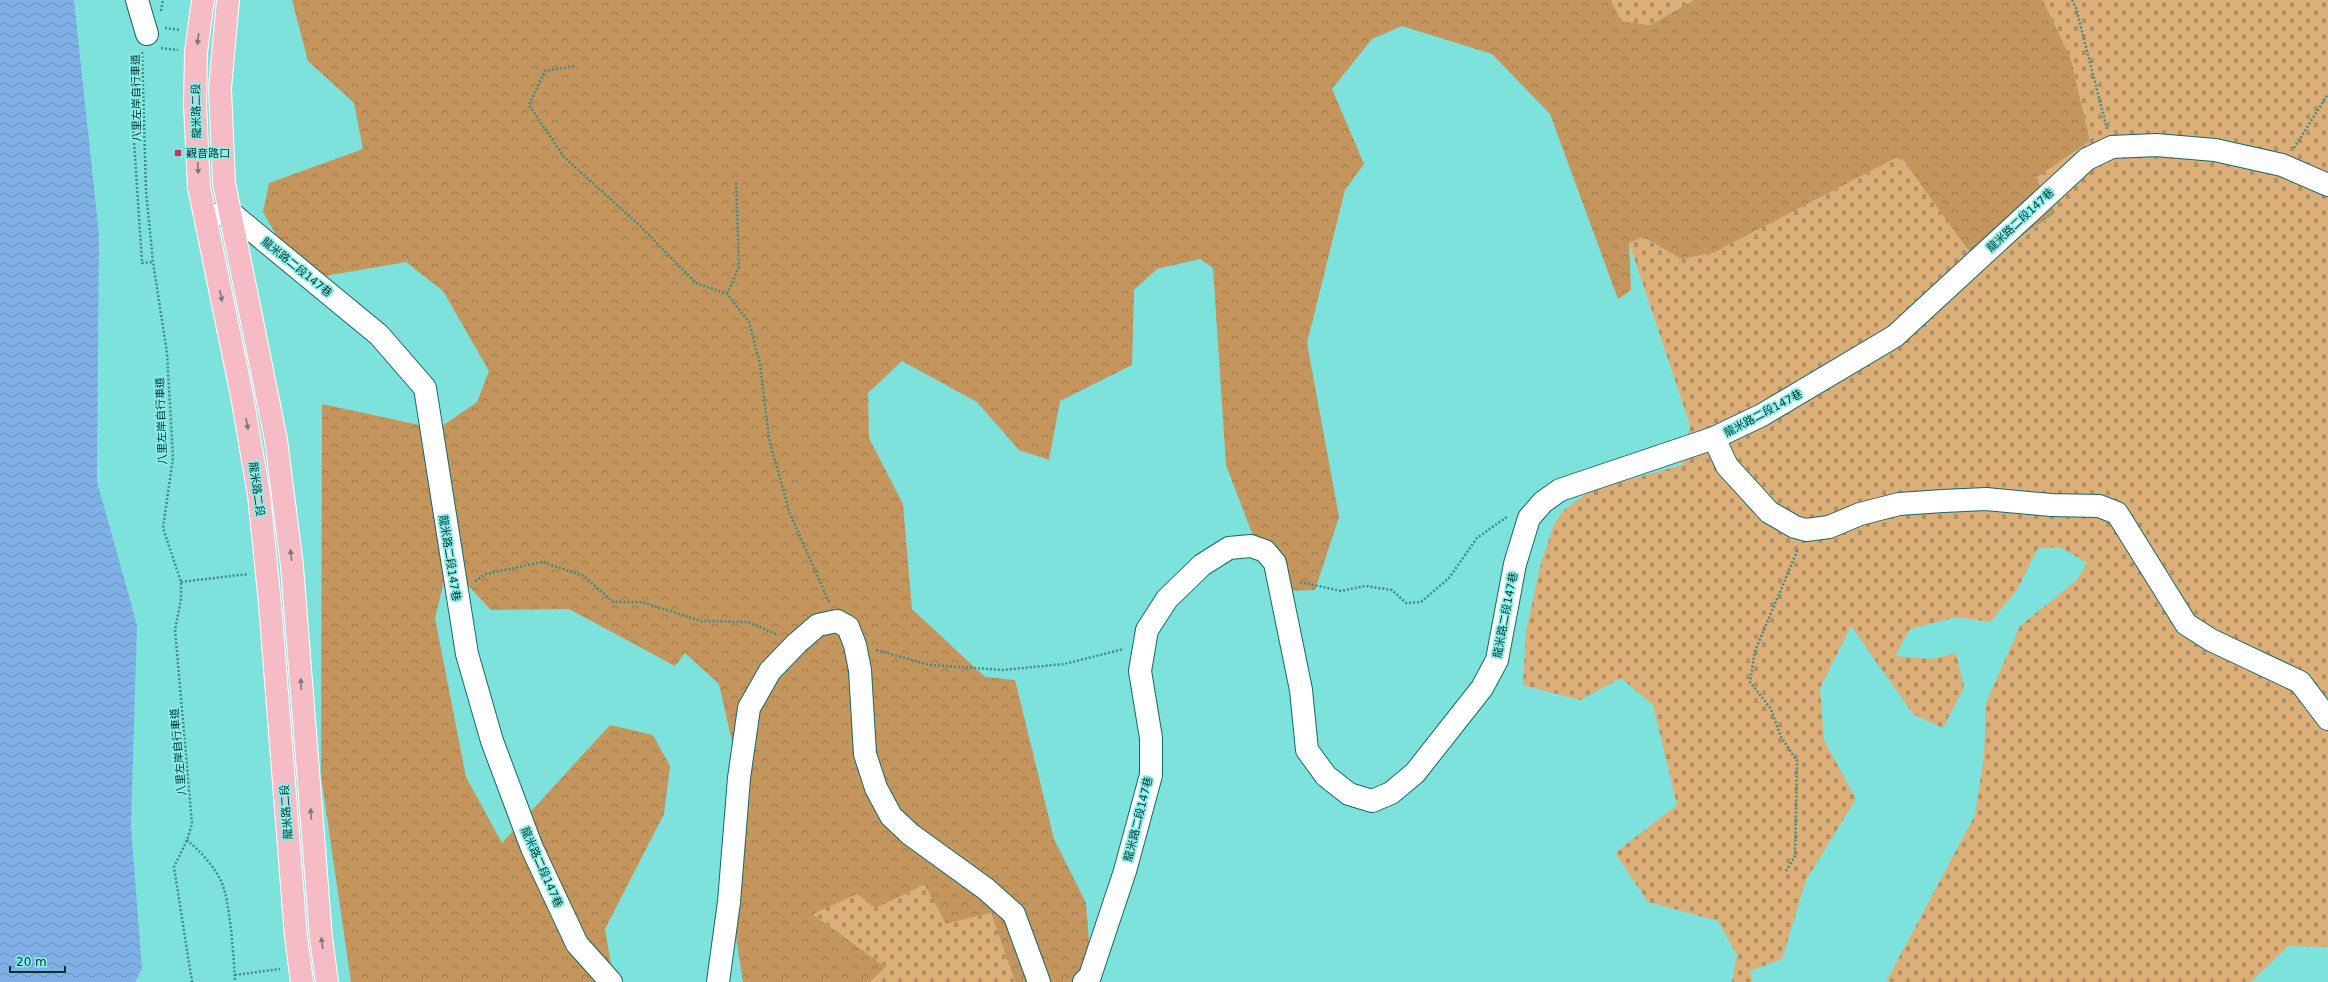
<svg xmlns="http://www.w3.org/2000/svg" width="2328" height="982" viewBox="0 0 2328 982" font-family="'DejaVu Sans','Noto Sans TC',sans-serif">
	<defs>
		<pattern id="forest-crowns" width="20" height="18" patternUnits="userSpaceOnUse"><rect width="20" height="18" fill="#c4955c"/><path d="M2 6a3 3 0 1 1 6 0M12 15a3 3 0 1 1 6 0" fill="none" stroke="#9d7a4c"/></pattern>
		<pattern id="cemetery-stones" width="16" height="16" patternUnits="userSpaceOnUse"><rect width="16" height="16" fill="#ddaf78"/><path d="M2 7V4a2 2 0 0 1 4 0v3zM10 15v-3a2 2 0 0 1 4 0v3z" fill="#b18f63"/></pattern>
		<pattern id="water-waves" width="16" height="10" patternUnits="userSpaceOnUse"><rect width="16" height="10" fill="#80b1e6"/><path d="M0 5q4-4 8 0t8 0" fill="none" stroke="#6791bb"/></pattern>
	</defs>
	<rect width="100%" height="100%" fill="#7ee2dc"/>
	<!-- forest -->
	<polygon fill="url(#forest-crowns)" points="292,0 1611,0 1621,21 1650,25 1694,0 2043,0 2071,59 2090,141 2036,178 2056,213 1978,264 1900,156 1713,253 1681,259 1643,237 1629,243 1631,290 1618,299 1550,114 1492,54 1402,26 1372,39 1332,89 1364,164 1345,190 1307,343 1339,517 1315,590 1288,591 1260,554 1226,465 1213,268 1200,259 1157,269 1134,290 1132,365 1060,401 1049,460 1019,450 977,402 902,361 868,393 869,438 903,504 912,609 985,677 1015,680 1054,839 1086,903 1091,968 1077,982 1015,982 991,913 946,924 924,885 875,909 814,915 886,967 870,982 743,982 735,931 746,804 719,684 685,653 675,666 569,609 491,610 459,576 444,581 435,618 466,777 502,843 610,725 653,735 670,766 664,814 605,929 614,982 351,982 321,776 322,404 438,429 477,402 489,371 443,291 406,262 302,280 263,212 269,183 363,149 354,103 308,61"/>
	<!-- cemetery -->
	<g fill="url(#cemetery-stones)">
		<polygon points="1611,0 1694,0 1650,25 1621,21"/>
		<polygon points="2043,0 2328,0 2328,947 2288,946 2251,982 1886,982 1975,815 1984,756 1986,703 2020,626 2077,580 2087,563 2060,547 2038,548 2017,590 1990,622 1957,617 1910,629 1895,656 1932,659 1956,653 1964,687 1943,728 1913,714 1851,626 1820,688 1824,740 1856,799 1806,880 1782,959 1750,971 1753,982 1732,982 1737,955 1718,921 1648,902 1615,853 1677,805 1653,705 1621,678 1580,700 1523,685 1526,632 1540,567 1554,524 1564,510 1592,490 1682,465 1690,425 1629,243 1642,237 1681,259 1713,253 1900,156 1978,264 2056,214 2036,178 2090,141 2071,59"/>
		<polygon points="925,885 946,924 991,913 1015,982 870,982 886,967 813,914 857,894 875,908"/>
	</g>
	<!-- water -->
	<polygon fill="url(#water-waves)" points="0,0 74,0 99,235 97,481 137,625 131,826 142,969 135,982 0,982"/>
	<g fill="none" stroke-linecap="round" stroke-linejoin="round">
		<!-- minor casing -->
		<g stroke="#136965" stroke-width="24">
			<g id="minor">
				<polyline points="137,0 147,34"/>
				<polyline points="205,216 231,213 379,335 425,388 467,654 492,741 532,848 577,944 611,982"/>
				<polyline points="1714,438 1727,466 1769,512 1795,527 1806,530 1829,527 1860,514 1899,504 1943,501 1986,499 2051,505 2099,506 2117,513 2186,624 2211,640 2300,682 2328,719"/>
				<polyline points="718,982 729,902 739,778 749,708 770,671 797,643 818,625 837,621 848,627 855,645 860,670 865,754 876,788 891,816 910,834 986,889 1014,914 1039,982"/>
				<polyline points="1084,982 1090,976 1125,871 1151,775 1151,738 1140,671 1147,630 1167,599 1202,565 1229,548 1251,546 1265,551 1275,563 1301,690 1307,750 1326,776 1349,794 1372,801 1391,793 1415,773 1482,688 1497,660 1515,564 1529,518 1543,502 1560,490 1714,438 1762,415 1895,336 2087,159 2112,147 2156,145 2215,150 2282,165 2328,185"/>
			</g>
		</g>
		<!-- major casing -->
		<g stroke="#fff" stroke-width="24">
			<g id="major">
				<polyline points="203,0 196,52 195,105 199,187 242,396 259,495 270,604 296,937 302,982"/>
				<polyline points="228,0 220,88 224,183 276,440 292,566 321,938 327,982"/>
			</g>
		</g>
		<!-- path -->
		<g stroke="#428c88" stroke-width="2.5" stroke-dasharray="2 2" stroke-linecap="butt">
			<polyline points="2072,0 2076,8 2107,129"/>
			<polyline points="161,11 163,0"/>
			<polyline points="165,28 180,30"/>
			<polyline points="161,48 178,50"/>
			<polyline points="142,52 146,191 153,262 167,353 173,458 163,528 181,582 181,599 175,630 192,824 187,840 174,867 192,982"/>
			<polyline points="574,66 545,71 529,105 564,157 639,225 696,283 727,294 749,322 760,364 769,439 790,514 829,602"/>
			<polyline points="144,126 133,126 142,263 153,262"/>
			<polyline points="2294,148 2328,94"/>
			<polyline points="727,294 739,267 736,181"/>
			<polyline points="475,581 486,574 542,562 584,576 613,602 642,602 701,621 748,622 778,635"/>
			<polyline points="181,582 248,574"/>
			<polyline points="1300,582 1341,591 1365,586 1392,590 1406,603 1421,602 1449,578 1477,538 1508,516"/>
			<polyline points="876,650 930,665 1003,670 1064,664 1124,649"/>
			<path d="M187,840C199,850 214,866 221,881C230,899 234,960 235,982"/>
			<polyline points="1786,871 1795,856 1797,761 1781,737 1771,709 1750,682 1755,651 1798,549"/>
			<polyline points="235,975 280,969"/>
		</g>
		<!-- minor -->
		<use href="#minor" stroke="#fff" stroke-width="22"/>
		<!-- major -->
		<use href="#major" stroke="#f5bcc5" stroke-width="22"/>
	</g>
	<!-- one-way arrows -->
	<defs><path id="oneway-solid" d="M-6-.8H1V-3.2L6.5 0L1 3.2V.8H-6Z"/></defs>
	<g fill="#7c777a">
		<use href="#oneway-solid" transform="translate(198 39) rotate(97)"/>
		<use href="#oneway-solid" transform="translate(198 168) rotate(87)"/>
		<use href="#oneway-solid" transform="translate(221 296) rotate(78)"/>
		<use href="#oneway-solid" transform="translate(247 424) rotate(80)"/>
		<use href="#oneway-solid" transform="translate(291 555) rotate(-97)"/>
		<use href="#oneway-solid" transform="translate(301 684) rotate(-94)"/>
		<use href="#oneway-solid" transform="translate(311 814) rotate(-94)"/>
		<use href="#oneway-solid" transform="translate(322 943) rotate(-98)"/>
	</g>
	<!-- markers -->
	<rect fill="#c63659" stroke="#8befea" stroke-width="1.5" x="174" y="149" width="8" height="8" rx="2"/>
	<g text-anchor="middle" stroke-width="3.5" stroke-linejoin="round" paint-order="stroke">
		<!-- street labels -->
		<g font-size="11" fill="#033230" stroke="#8befea">
			<text transform="translate(136 98) rotate(-91)" y="4">八里左岸自行車道</text>
			<text transform="translate(196 111) rotate(-91)" y="4">龍米路二段</text>
			<text transform="translate(2020 220) rotate(-43)" y="4">龍米路二段147巷</text>
			<text transform="translate(297 267) rotate(39)" y="4">龍米路二段147巷</text>
			<text transform="translate(1763 413) rotate(-28)" y="4">龍米路二段147巷</text>
			<text transform="translate(161 421) rotate(-92)" y="4">八里左岸自行車道</text>
			<text transform="translate(257 489) rotate(82)" y="4">龍米路二段</text>
			<text transform="translate(450 558) rotate(81)" y="4">龍米路二段147巷</text>
			<text transform="translate(1505 615) rotate(-79)" y="4">龍米路二段147巷</text>
			<text transform="translate(178 752) rotate(-95)" y="4">八里左岸自行車道</text>
			<text transform="translate(286 812) rotate(-94)" y="4">龍米路二段</text>
			<text transform="translate(1138 819) rotate(-76)" y="4">龍米路二段147巷</text>
			<text transform="translate(542 867) rotate(66)" y="4">龍米路二段147巷</text>
		</g>
		<!-- poi labels -->
		<g font-size="11" fill="#033230" stroke="#8befea" text-anchor="start">
			<text x="186" y="157">觀音路口</text>
		</g>
	</g>
	<!-- scale -->
	<path d="M10 966v6h55v-6" fill="none" stroke="#033230" stroke-width="2"/>
	<text x="16" y="966" font-size="12" fill="#033230" stroke="#8befea" stroke-width="3" paint-order="stroke">20 m</text>
</svg>
